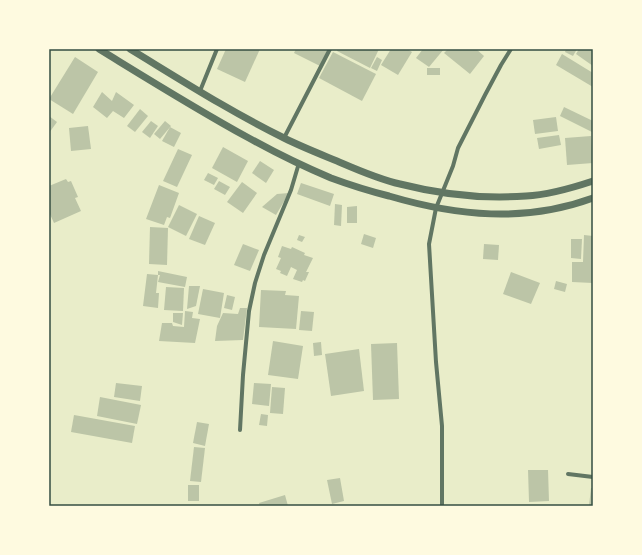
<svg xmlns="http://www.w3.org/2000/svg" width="642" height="555" viewBox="0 0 642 555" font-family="'Asap Condensed',sans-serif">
	<rect width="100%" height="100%" fill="#e9edc9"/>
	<!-- building -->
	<g fill="#bcc5a7">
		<polygon points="226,49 260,49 245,82 217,69"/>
		<polygon points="296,49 328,49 320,66 294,53"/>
		<polygon points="337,49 379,49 370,68 337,51"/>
		<polygon points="391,49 407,49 412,52 398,75 381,65"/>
		<polygon points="423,49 444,49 429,67 416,58"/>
		<polygon points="448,49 476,49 484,56 470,74 444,53"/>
		<polygon points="566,49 577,49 573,56 565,52"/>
		<polygon points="579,49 590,49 593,51 593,66 576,54"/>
		<polygon points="333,52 376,74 362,101 319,78"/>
		<polygon points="562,54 593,73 593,87 556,65"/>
		<polygon points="75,57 98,72 73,114 49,99"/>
		<polygon points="377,57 382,60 377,71 371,68"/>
		<rect x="427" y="68" width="13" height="7"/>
		<polygon points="102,92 112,101 116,92 134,105 124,118 113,111 107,118 93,107"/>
		<polygon points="564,107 593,121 593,130 592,132 560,116"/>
		<polygon points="140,109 148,116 135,132 127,126"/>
		<polygon points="49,116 57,122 49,133"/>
		<polygon points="556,117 558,131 535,134 533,120"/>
		<polygon points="151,121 158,126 150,138 142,132"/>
		<polygon points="165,121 171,126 160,139 154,134"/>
		<polygon points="88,126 91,149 71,151 69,128"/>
		<polygon points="170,127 181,133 174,147 162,141"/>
		<polygon points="559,135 561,145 539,149 537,138"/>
		<polygon points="591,136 593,163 567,165 565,138"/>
		<polygon points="223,147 248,161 237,182 212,168"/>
		<polygon points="178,149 192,155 177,187 163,181"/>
		<polygon points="260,161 274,170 266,183 252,173"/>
		<polygon points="208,173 218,178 214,185 204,180"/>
		<polygon points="66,179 68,182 71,181 78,197 75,198 81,211 54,223 49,212 49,186"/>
		<polygon points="219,181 230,187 225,195 214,189"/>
		<polygon points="242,182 257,193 243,213 227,202"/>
		<polygon points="301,183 334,194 330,206 297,194"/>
		<polygon points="159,185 179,193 170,218 167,217 164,225 146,219"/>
		<polygon points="289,193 276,215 262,207 277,194"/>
		<polygon points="335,204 342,205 341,226 334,225"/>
		<polygon points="179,205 197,214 186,236 168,227"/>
		<polygon points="357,206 357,223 347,223 347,207"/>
		<polygon points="199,216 215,223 205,245 189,239"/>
		<polygon points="150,227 168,228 167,265 149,264"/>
		<polygon points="364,234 376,238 373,248 361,244"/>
		<polygon points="299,235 305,237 302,242 297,240"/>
		<polygon points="584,235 593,236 593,283 572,282 572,262 583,262"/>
		<polygon points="571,239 582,239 581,259 571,258"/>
		<polygon points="243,244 259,250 250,271 234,265"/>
		<polygon points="484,244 499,245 498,260 483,259"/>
		<polygon points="282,246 291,249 292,247 305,253 304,255 313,258 306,272 309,272 305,281 303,280 302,282 293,279 297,270 291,267 287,276 280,273 281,271 276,269 281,258 278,257"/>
		<polygon points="158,271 187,277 185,287 158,282 160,275 158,275"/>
		<polygon points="511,272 540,283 531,304 503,294"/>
		<polygon points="147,274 158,275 156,293 159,293 158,308 143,306"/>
		<polygon points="556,281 567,284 565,292 554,289"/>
		<polygon points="189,286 200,286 196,306 187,309"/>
		<polygon points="166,287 184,288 183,311 164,310"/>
		<polygon points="203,289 224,293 220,318 198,314"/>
		<polygon points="261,290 286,291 285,295 299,296 296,329 259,327"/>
		<polygon points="227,295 235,297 232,310 224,308"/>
		<polygon points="240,308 247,308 243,340 215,341 217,326 223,313 238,314"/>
		<polygon points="185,311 193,312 192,318 200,319 195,343 159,341 162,323 172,323 173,326 184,327"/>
		<polygon points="301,311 314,312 312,331 299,330"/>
		<polygon points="173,313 183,313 182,325 173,322"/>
		<polygon points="273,341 303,346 298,379 268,375"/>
		<polygon points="321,342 322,355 314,356 313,343"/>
		<polygon points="397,343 399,399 373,400 371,344"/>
		<polygon points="359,349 364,391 331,396 325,354"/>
		<polygon points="116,383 142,386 140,401 114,397"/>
		<polygon points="254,383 271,384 269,406 252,404"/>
		<polygon points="272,387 285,388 283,414 270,413"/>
		<polygon points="100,397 141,405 137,424 97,416"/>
		<polygon points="261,414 268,415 267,426 259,425"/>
		<polygon points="74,415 135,426 132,443 71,432"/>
		<polygon points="197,422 209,424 205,446 193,443"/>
		<polygon points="194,447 205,448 201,482 190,481"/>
		<polygon points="528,470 548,470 549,501 529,502"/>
		<polygon points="340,478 344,501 332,504 327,480"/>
		<rect x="188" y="485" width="11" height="16"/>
		<polygon points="591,488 593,488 593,506 589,506"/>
		<polygon points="285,495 288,506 260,506 259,503"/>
	</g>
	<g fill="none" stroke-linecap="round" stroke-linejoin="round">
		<!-- minor -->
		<g stroke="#617663" stroke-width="4">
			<polyline points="200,91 217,49"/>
			<polyline points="284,138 330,49"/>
			<polyline points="240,430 243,375 249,311 255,283 264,255 291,190 299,163"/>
			<polyline points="568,474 593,477"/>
			<polyline points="442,506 442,426 436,362 429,244 436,208 453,166 458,148 485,95 501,65 511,49"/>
		</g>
		<!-- tertiary -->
		<g stroke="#617663" stroke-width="7">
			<path d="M99,49C148,79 196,109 247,137C274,152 302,166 331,178C350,185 369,191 389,196C457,216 525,223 593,198"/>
			<path d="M130,49C181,80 231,112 284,138C302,147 320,154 337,161C358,170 378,179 400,184C439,194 485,199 526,196C548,195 572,188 593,181"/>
		</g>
	</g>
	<!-- border -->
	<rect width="642" height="555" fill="none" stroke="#fefae0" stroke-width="100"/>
	<rect x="50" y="50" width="542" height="455" fill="none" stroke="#344e41" stroke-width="1.5"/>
</svg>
